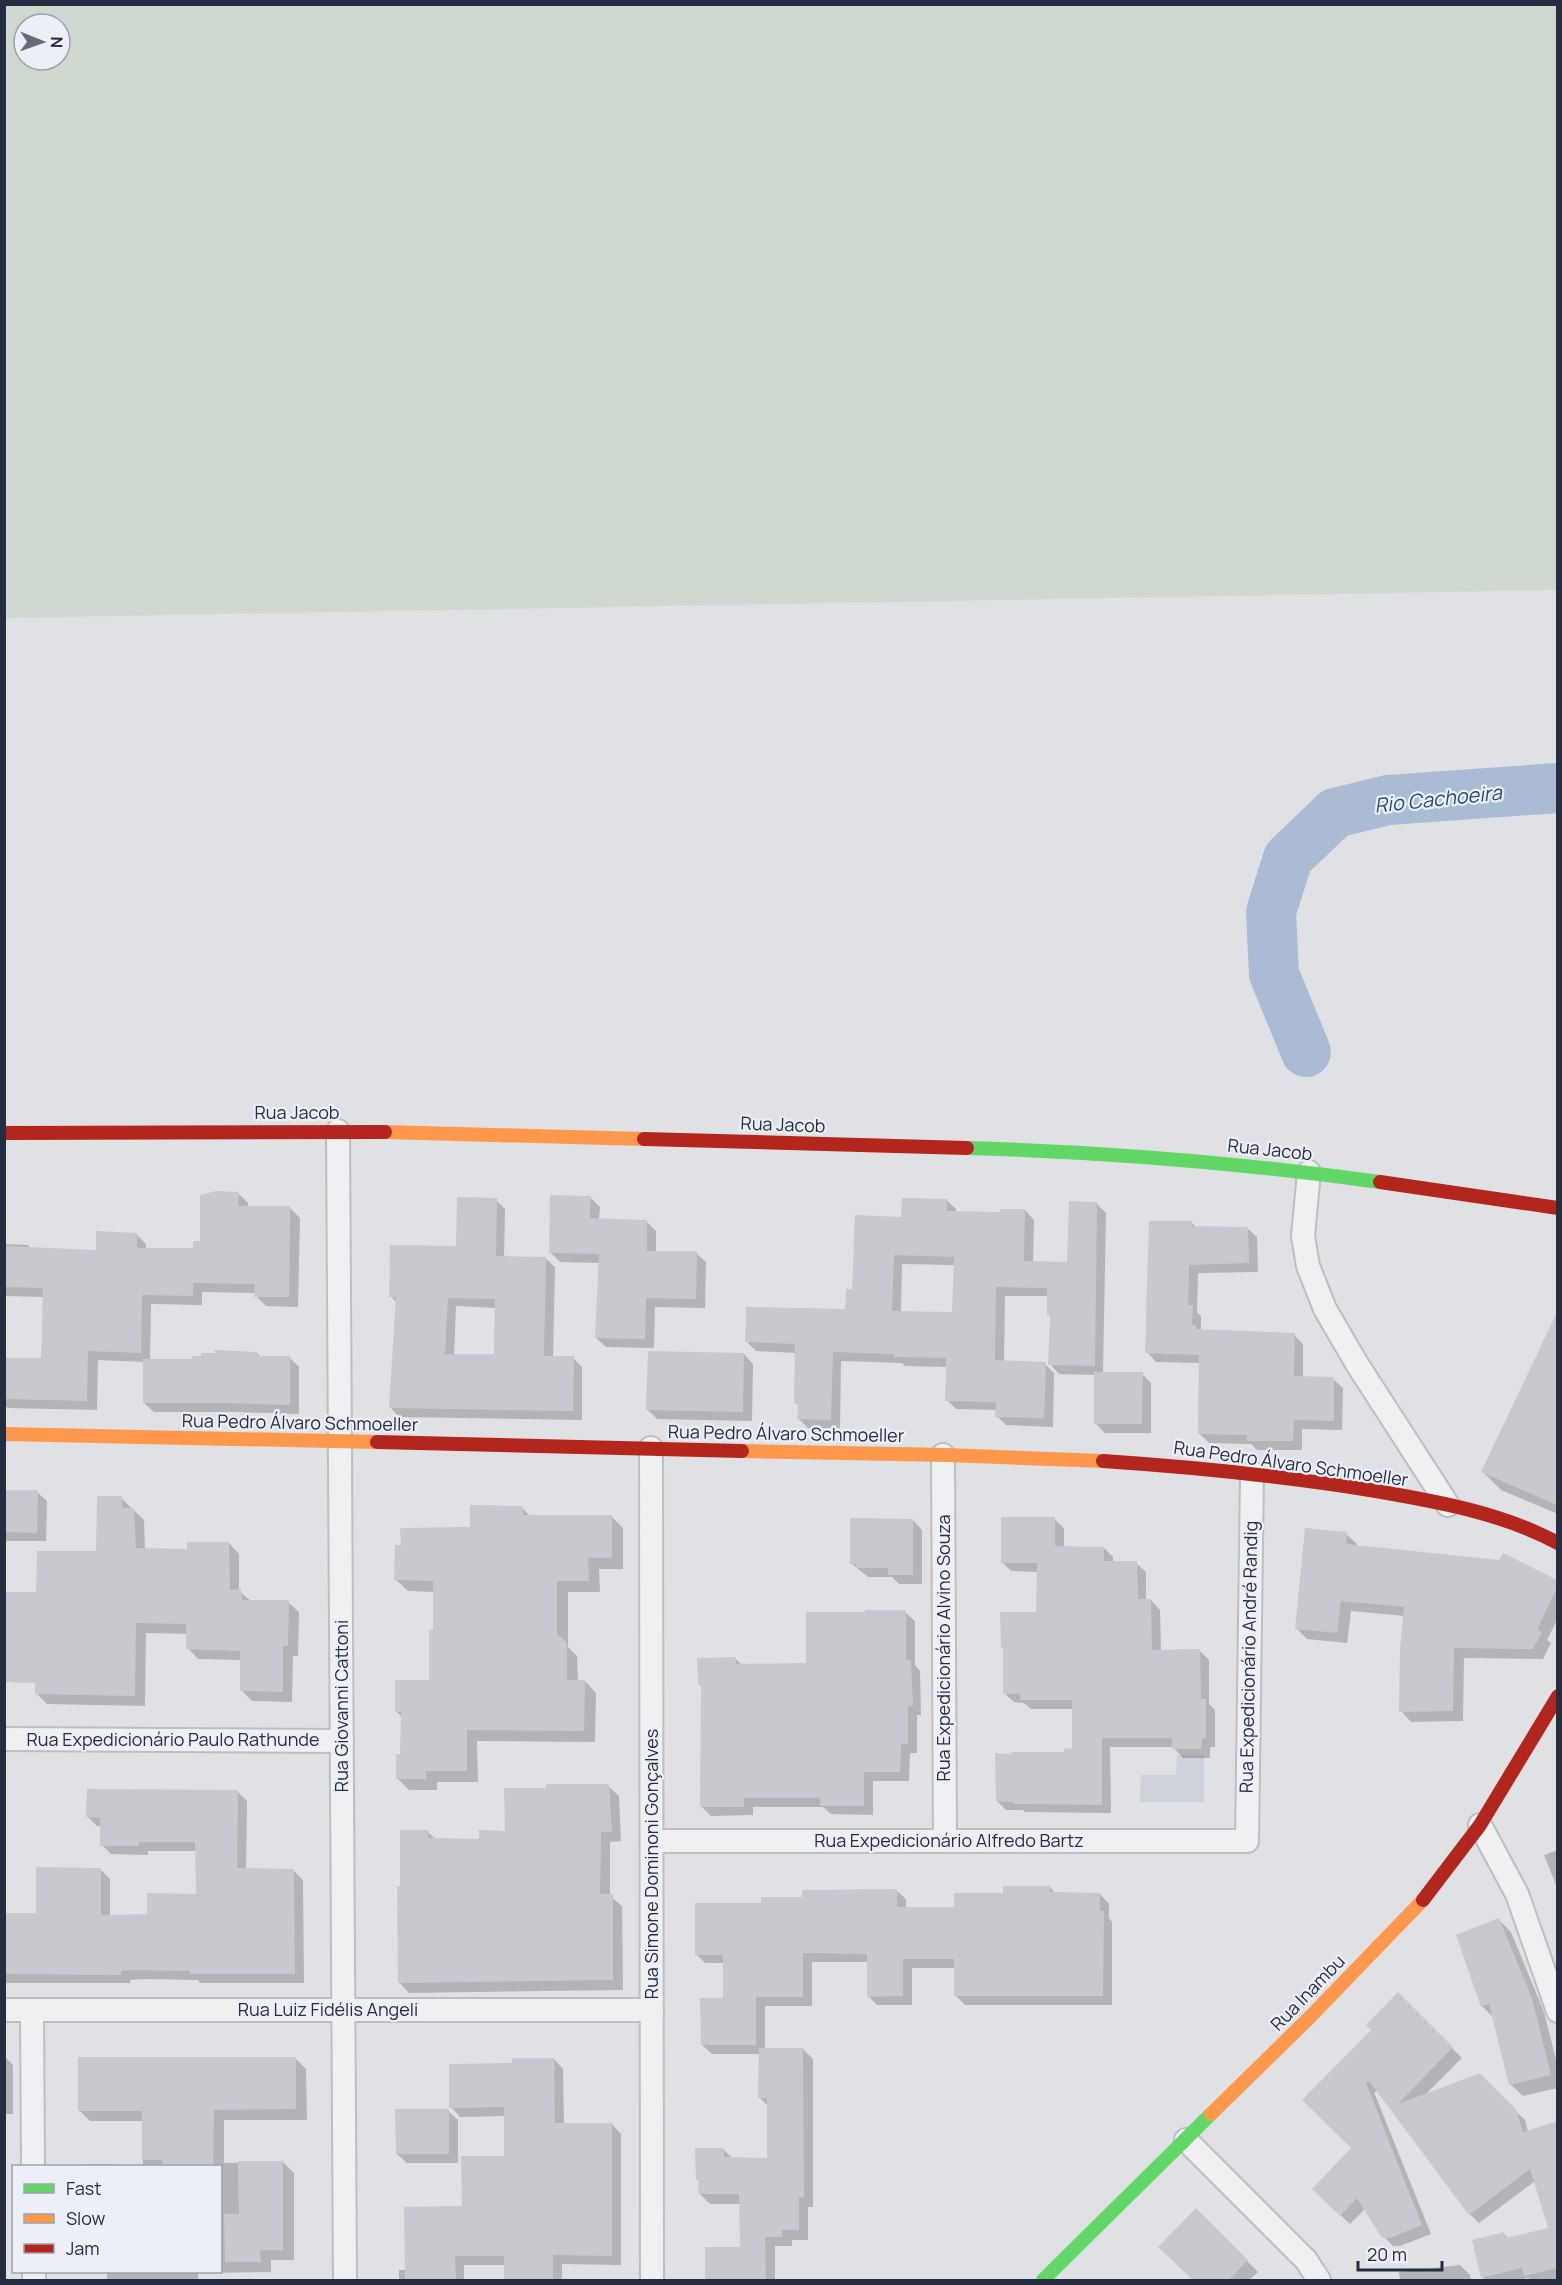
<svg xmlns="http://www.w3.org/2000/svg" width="1562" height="2285" viewBox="0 0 1562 2285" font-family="Manrope,sans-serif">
	<rect width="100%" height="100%" fill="#e0e1e5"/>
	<!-- built -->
	<polygon fill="#cfd2db" points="1177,1755 1204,1755 1204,1802 1140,1802 1141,1775 1176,1775"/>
	<!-- green -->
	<path fill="#cfd9cf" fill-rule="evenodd" d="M4,5H1557V590L5,618ZM24,24H60V60H24Z"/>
	<!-- shadow -->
	<g fill="#0003" fill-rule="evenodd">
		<polygon points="238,1193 248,1203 248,1207 290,1208 300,1218 298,1307 266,1306 256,1296 256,1293 202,1292 202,1305 151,1304 150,1360 193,1360 257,1353 261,1357 290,1358 299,1367 299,1414 234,1412 154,1412 144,1403 145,1362 98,1360 97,1410 8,1408 4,1405 4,1360 43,1360 44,1297 4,1296 4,1244 28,1245 32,1250 97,1251 136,1234 146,1244 146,1250 194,1249"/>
		<polygon points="590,1197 600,1207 599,1220 646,1221 656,1231 656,1252 696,1253 706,1262 705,1308 655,1307 654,1348 606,1347 596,1338 600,1263 560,1262 550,1252"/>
		<path d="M496,1200L505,1209L504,1258H545L555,1267L553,1358H573L582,1367V1420L399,1417L390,1407L397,1303L391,1296L457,1247ZM456,1306L496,1308L495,1356H454Z"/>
		<path d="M946,1200L956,1209V1213L1002,1214L1025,1210L1034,1220L1033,1263H1069L1096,1203L1106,1213L1103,1373L1142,1374L1151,1383V1433H1105L1095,1423L1096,1375L1059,1374L1050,1364L1052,1318L1048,1314V1296H1005L1004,1362L1045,1364L1054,1373L1053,1427L1006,1425L997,1416V1410L956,1409L947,1400V1367L905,1366L902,1363L841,1361L840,1428H808L799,1419V1405L795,1402L797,1353L756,1351L747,1342L847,1311L854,1291L903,1218ZM902,1264L955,1265L953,1313L901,1312Z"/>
		<polygon points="1191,1222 1197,1228 1247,1228 1257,1237 1258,1272 1198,1273 1197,1312 1201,1316 1201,1331 1294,1335 1303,1344 1303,1378 1333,1379 1343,1388 1342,1430 1302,1429 1302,1450 1257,1450 1251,1444 1209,1443 1199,1433 1200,1363 1156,1362 1147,1352"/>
		<polygon points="1558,1316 1558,1514 1501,1490 1482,1471"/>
		<polygon points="744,1354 753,1364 752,1421 657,1419 648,1410"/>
		<polygon points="4,1491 37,1492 47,1501 46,1541 4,1541"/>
		<polygon points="121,1498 144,1520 145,1550 189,1551 229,1543 239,1554 239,1591 251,1601 288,1602 299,1612 298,1656 293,1656 292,1702 252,1701 242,1691 241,1660 198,1659 188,1648 188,1634 146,1633 145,1706 47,1704 36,1693 37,1594 98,1553"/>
		<polygon points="522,1508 531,1517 611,1516 623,1528 623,1569 599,1569 600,1592 568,1592 568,1647 577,1656 578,1681 585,1681 596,1693 595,1742 477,1741 478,1782 437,1782 437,1790 409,1790 397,1778 401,1756 402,1717 396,1711 431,1681 434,1632 434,1592 408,1591 396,1580 471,1529"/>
		<polygon points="1054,1519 1064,1528 1064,1547 1104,1548 1113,1557 1113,1562 1136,1563 1146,1572 1146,1600 1151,1600 1160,1610 1161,1651 1200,1651 1209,1660 1209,1704 1215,1710 1215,1747 1210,1747 1210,1758 1183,1758 1173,1747 1110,1747 1111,1813 1025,1812 1023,1810 1006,1810 997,1801 1012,1755 1065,1754 1074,1750 1073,1709 1031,1709 1024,1703 1014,1702 1004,1693 1038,1614 1038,1572 1011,1571 1002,1562"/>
		<polygon points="913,1520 922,1530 922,1584 899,1584 892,1577 868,1577 852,1564"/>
		<polygon points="1346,1534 1357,1544 1357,1546 1500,1562 1503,1555 1558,1582 1558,1618 1547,1640 1551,1643 1543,1659 1464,1658 1463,1721 1411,1722 1401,1711 1405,1616 1351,1611 1347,1643 1307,1639 1297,1629"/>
		<polygon points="905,1612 915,1621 915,1665 920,1671 921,1715 917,1715 917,1753 910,1753 909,1781 873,1781 873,1815 831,1814 823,1807 753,1807 753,1815 711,1816 701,1806 703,1688 700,1685 736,1659 742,1665 808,1664"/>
		<polygon points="608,1786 619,1796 621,1841 610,1842 610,1896 622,1906 623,1990 409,1993 399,1982 402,1888 428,1832 436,1840 480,1840 506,1832 548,1789"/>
		<polygon points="237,1791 247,1801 246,1870 293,1870 303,1880 304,1983 200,1983 198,1980 146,1979 130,1980 130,1983 4,1983 4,1915 37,1914 100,1869 110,1879 110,1916 148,1916 197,1895 197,1851 148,1851 148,1855 111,1854 102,1845 102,1826 97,1826 88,1817"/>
		<polygon points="1558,1850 1558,1890 1544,1855"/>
		<polygon points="1050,1887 1056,1894 1100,1894 1109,1904 1109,1918 1112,1922 1112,2005 965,2005 956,1996 955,1968 912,1968 912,2005 877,2005 868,1996 869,1962 812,1962 812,2006 765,2006 765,2049 803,2049 813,2059 813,2207 808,2207 808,2240 792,2240 792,2246 775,2246 775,2280 707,2280 706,2249 742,2249 741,2204 710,2204 700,2194 723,2149 733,2159 769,2159 768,2106 759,2097 760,2054 712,2054 702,2045 724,2000 724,1963 705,1963 696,1954 762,1905 804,1898 896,1890 906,1899 906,1908 955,1908 1005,1895"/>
		<polygon points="1499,1920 1511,1932 1544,2012 1558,2067 1558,2088 1523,2096 1510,2084 1494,2018 1482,2006"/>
		<polygon points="1398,1994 1462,2058 1425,2095 1479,2075 1525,2120 1528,2132 1558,2123 1558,2280 1531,2280 1528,2278 1518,2280 1485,2280 1483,2278 1474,2241 1503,2233 1509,2239 1550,2229 1535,2181 1479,2223 1470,2214 1378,2091 1374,2092 1431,2234 1400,2246 1393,2246 1384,2237 1366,2208 1350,2224 1314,2189 1353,2148 1373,2030"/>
		<polygon points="4,2056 13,2065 13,2114 4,2114"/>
		<polygon points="295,2058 306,2069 307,2120 224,2120 224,2163 283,2162 294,2173 294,2260 271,2260 271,2272 198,2273 198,2280 107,2280 107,2272 220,2272 220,2166 143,2166 143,2121 90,2121 79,2110"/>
		<polygon points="554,2059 563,2069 564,2125 612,2124 621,2134 621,2265 562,2264 562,2280 505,2280 505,2265 464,2265 464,2280 399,2280 399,2270 407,2270 506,2158 505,2116 460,2117 451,2107 513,2065"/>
		<polygon points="448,2111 458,2120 458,2163 407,2163 397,2154"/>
		<polygon points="82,2164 112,2164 121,2166 82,2166"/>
		<polygon points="1196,2210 1258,2272 1249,2280 1194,2280 1160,2247"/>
		<polygon points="1460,2265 1470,2275 1471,2280 1400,2280 1399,2272"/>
	</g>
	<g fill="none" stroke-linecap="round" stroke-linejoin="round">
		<!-- river -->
		<polyline stroke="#abbbd4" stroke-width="50" points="1306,1052 1274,974 1271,912 1288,858 1335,813 1388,800 1558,788"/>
	</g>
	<!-- building -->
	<g fill="#c7c9ce" fill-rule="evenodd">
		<polygon points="216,1191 239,1192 238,1206 290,1206 289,1297 254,1297 255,1284 193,1283 193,1296 142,1295 141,1353 88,1351 87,1401 4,1399 4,1358 41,1358 43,1288 4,1287 4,1246 96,1250 96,1231 137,1233 137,1248 193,1248 193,1241 200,1241 200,1195"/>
		<polygon points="550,1195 591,1196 590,1218 647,1220 647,1251 697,1251 696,1299 646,1298 645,1339 595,1338 599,1254 549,1253"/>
		<path d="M457,1197L497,1198L496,1256L546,1257L544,1356H574L573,1411L389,1408L396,1297H389L390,1245L456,1246ZM448,1298L495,1299L494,1354H445Z"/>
		<path d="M902,1198L947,1199V1211L1000,1212V1209H1025L1024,1261L1067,1262L1069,1201L1097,1202L1095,1366L1048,1365L1050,1315H1047V1288L996,1287L995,1360L1046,1362L1044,1418L995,1417L996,1402L945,1401L946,1358L894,1357V1354L833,1352L831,1420L797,1419L798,1402H794L795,1344L745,1342L746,1307L845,1309L846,1289H852L855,1215L901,1217ZM894,1255L954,1257L952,1312L892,1311Z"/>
		<polygon points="1149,1221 1192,1221 1192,1226 1248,1227 1249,1263 1189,1265 1188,1305 1193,1305 1192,1325 1196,1325 1196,1329 1295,1333 1294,1376 1334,1377 1334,1421 1294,1420 1293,1441 1247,1441 1247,1435 1198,1434 1199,1355 1145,1353"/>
		<polygon points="1557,1312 1557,1505 1481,1472"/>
		<polygon points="215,1350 257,1352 258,1356 290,1356 290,1405 224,1403 143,1403 143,1359 192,1359 192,1356 201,1356 201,1353 215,1353"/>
		<polygon points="648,1351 744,1353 743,1412 646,1410"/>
		<polygon points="1094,1372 1143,1372 1142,1424 1094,1424"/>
		<polygon points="4,1490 38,1490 37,1533 4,1532"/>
		<polygon points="97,1496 122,1496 122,1508 134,1508 136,1548 187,1549 187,1542 229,1542 230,1590 241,1589 242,1600 289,1600 288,1646 283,1646 283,1692 240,1691 240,1651 186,1649 186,1624 136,1623 135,1696 35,1694 35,1683 4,1682 4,1592 36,1592 37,1551 96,1551"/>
		<polygon points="470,1505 523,1506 523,1515 612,1515 612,1558 588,1558 589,1581 557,1581 557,1634 567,1643 567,1680 585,1680 584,1731 467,1730 467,1771 426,1771 426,1779 396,1779 396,1754 400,1754 401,1712 395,1712 395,1680 429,1680 429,1630 433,1630 433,1581 394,1580 395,1545 401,1545 400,1528 470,1527"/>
		<polygon points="1001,1517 1055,1517 1055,1546 1104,1547 1104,1561 1137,1561 1138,1599 1151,1599 1152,1650 1200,1649 1201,1699 1206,1699 1206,1738 1202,1738 1201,1749 1172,1749 1172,1738 1102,1738 1102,1805 1014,1804 1014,1802 996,1801 995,1753 1011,1754 1011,1752 1064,1752 1064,1749 1072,1748 1072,1700 1020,1700 1020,1694 1003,1694 1003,1648 1001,1648 1000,1612 1036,1612 1037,1563 1001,1563"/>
		<polygon points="850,1518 913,1519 913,1575 888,1575 888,1568 856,1568 857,1564 850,1564"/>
		<polygon points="1305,1528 1347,1532 1346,1544 1499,1560 1503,1553 1557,1580 1557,1587 1537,1630 1542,1632 1533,1649 1454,1648 1453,1711 1399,1712 1400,1648 1404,1607 1341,1601 1337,1633 1295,1629"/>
		<polygon points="865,1610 906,1610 906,1660 911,1660 913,1706 908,1706 908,1744 901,1744 900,1772 864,1772 864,1806 820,1806 820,1798 744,1798 744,1807 700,1807 701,1685 698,1685 697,1658 736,1657 736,1664 806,1663 806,1612 865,1612"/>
		<polygon points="546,1784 609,1784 612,1832 601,1832 600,1894 613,1894 613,1980 398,1983 397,1887 400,1886 400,1830 428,1830 428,1838 479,1839 479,1830 505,1831 504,1788 546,1788"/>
		<polygon points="87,1789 238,1790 237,1868 294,1869 295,1974 190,1974 190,1971 136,1970 121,1971 121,1975 4,1974 4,1913 36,1913 36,1867 101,1868 101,1915 147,1914 147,1893 196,1894 195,1842 139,1842 139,1846 100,1846 100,1818 86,1817"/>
		<polygon points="1003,1886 1050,1886 1050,1892 1100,1893 1100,1911 1104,1911 1103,1996 954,1996 954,1959 903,1959 903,1996 867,1997 867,1954 803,1953 803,1997 756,1997 756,2045 701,2045 700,1998 723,1998 723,1955 695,1955 695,1903 761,1903 761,1897 802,1897 802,1890 897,1889 897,1907 954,1907 954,1893 1003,1893"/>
		<polygon points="1499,1918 1532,1998 1551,2075 1509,2085 1489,2004 1481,2007 1456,1935"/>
		<polygon points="1398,1992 1453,2047 1398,2104 1480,2073 1516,2109 1523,2132 1557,2121 1557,2268 1524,2276 1522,2268 1481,2278 1472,2240 1504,2232 1506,2238 1548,2228 1530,2169 1469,2215 1369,2081 1366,2083 1422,2225 1390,2238 1382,2238 1357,2198 1340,2216 1312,2189 1351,2148 1302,2100 1371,2030 1366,2025"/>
		<polygon points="759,2048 803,2048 804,2197 799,2197 799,2230 782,2230 782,2237 765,2237 766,2280 705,2280 705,2247 740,2247 739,2194 699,2194 698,2180 696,2180 695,2148 724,2148 724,2157 767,2158 767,2098 758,2098"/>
		<polygon points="78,2057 296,2057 296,2109 214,2110 213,2166 163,2166 163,2160 142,2160 142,2111 78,2111"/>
		<polygon points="512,2058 554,2058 555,2123 612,2123 612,2256 553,2255 553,2280 504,2280 504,2256 455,2256 456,2280 405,2280 404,2207 462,2206 461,2156 504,2156 504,2107 449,2108 449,2064 512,2063"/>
		<polygon points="395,2109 449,2109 449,2154 396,2154"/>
		<polygon points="238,2161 283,2161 283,2250 260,2250 261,2262 225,2262 224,2214 239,2214"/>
		<polygon points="1196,2208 1248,2260 1229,2280 1193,2280 1158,2247"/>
	</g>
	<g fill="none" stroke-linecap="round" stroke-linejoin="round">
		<!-- street casing -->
		<g stroke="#bdbec3" stroke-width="26">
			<g id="street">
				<polyline points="338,1131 345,2280"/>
				<polyline points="1309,1172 1303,1236 1308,1266 1325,1309 1357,1364 1448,1505"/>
				<polyline points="651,1448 652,2280"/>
				<polyline points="943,1455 945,1841"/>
				<polyline points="4,1739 342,1741"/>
				<polyline points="1480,1825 1517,1894 1558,2011"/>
				<polyline points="652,1841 1247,1841 1252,1473"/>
				<polyline points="4,2010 652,2010"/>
				<polyline points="32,2010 33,2166"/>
				<polyline points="1186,2140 1306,2260 1319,2280"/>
				<polyline points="34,2272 34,2280"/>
			</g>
		</g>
		<!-- street -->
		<use href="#street" stroke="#eff0f2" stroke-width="22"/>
		<!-- fast -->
		<g stroke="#63d668" stroke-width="14">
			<path d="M967,1148C1105,1152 1243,1163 1380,1182"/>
			<polyline points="1043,2280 1211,2114"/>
		</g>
		<!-- slow -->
		<g stroke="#ff974d" stroke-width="14">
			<polyline points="385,1132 644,1139"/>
			<polyline points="4,1434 377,1442"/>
			<polyline points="742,1451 947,1455 1103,1461"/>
			<polyline points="1211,2114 1310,2017 1423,1900"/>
		</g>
		<!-- jam -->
		<g stroke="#b3261e" stroke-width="14">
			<polyline points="4,1133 385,1132"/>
			<polyline points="644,1139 967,1148"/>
			<polyline points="1380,1182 1558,1208"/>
			<polyline points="377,1442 742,1451"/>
			<path d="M1103,1461C1193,1467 1282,1476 1370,1490C1434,1501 1500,1512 1558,1543"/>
			<polyline points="1423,1900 1480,1825 1558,1696"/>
		</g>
	</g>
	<g text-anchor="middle" stroke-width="4.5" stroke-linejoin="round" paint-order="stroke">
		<!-- street labels -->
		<g font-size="18" fill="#252d40" stroke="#ecf0f6">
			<text x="297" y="1119">Rua Jacob</text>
			<text transform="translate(783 1125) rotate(2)" y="6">Rua Jacob</text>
			<text transform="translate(1270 1150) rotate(6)" y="6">Rua Jacob</text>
			<text transform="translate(300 1423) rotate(1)" y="6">Rua Pedro Álvaro Schmoeller</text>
			<text transform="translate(786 1434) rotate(1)" y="6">Rua Pedro Álvaro Schmoeller</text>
			<text transform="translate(1291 1464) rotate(8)" y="6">Rua Pedro Álvaro Schmoeller</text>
			<text transform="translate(944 1648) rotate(-90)" y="6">Rua Expedicionário Alvino Souza</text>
			<text transform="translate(1249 1657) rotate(-89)" y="6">Rua Expedicionário André Randig</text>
			<text transform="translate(342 1706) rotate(-90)" y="6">Rua Giovanni Cattoni</text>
			<text x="173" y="1746">Rua Expedicionário Paulo Rathunde</text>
			<text x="949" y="1847">Rua Expedicionário Alfredo Bartz</text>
			<text transform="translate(652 1864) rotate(-90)" y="6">Rua Simone Dominoni Gonçalves</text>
			<text transform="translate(1308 1993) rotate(-46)" y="6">Rua Inambu</text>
			<text x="328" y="2016">Rua Luiz Fidélis Angeli</text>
		</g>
		<!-- water labels -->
		<g font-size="20" font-style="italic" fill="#2b4878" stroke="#ecf0f6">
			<text transform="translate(1438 799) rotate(-6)" y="7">Rio Cachoeira</text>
		</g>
	</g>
	<!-- border -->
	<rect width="1562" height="2285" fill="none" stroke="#252d40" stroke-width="12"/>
	<!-- legend -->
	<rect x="12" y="2165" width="210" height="108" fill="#ecf0f6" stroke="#9ca2ad" stroke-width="1.5"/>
	<rect x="24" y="2184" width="30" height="9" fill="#63d668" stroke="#9ca2ad" stroke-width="1.5"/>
	<text x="66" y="2195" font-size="18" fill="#252d40">Fast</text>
	<rect x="24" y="2214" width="30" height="9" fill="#ff974d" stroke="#9ca2ad" stroke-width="1.5"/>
	<text x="66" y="2225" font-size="18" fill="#252d40">Slow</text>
	<rect x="24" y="2244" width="30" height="9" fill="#b3261e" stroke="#9ca2ad" stroke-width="1.5"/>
	<text x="66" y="2255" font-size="18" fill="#252d40">Jam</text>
	<!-- north arrow -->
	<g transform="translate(42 42) rotate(91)"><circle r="28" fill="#ecf0f6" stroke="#9ca2ad" stroke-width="1.5"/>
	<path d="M0-4.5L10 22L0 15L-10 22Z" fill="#666c7a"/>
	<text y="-9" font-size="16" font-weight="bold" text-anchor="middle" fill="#252d40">N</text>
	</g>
	<!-- scale -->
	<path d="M1358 2261v9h84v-9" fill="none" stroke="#252d40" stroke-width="3"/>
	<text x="1367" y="2261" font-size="18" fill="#252d40" stroke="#ecf0f6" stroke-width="4.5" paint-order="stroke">20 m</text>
</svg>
